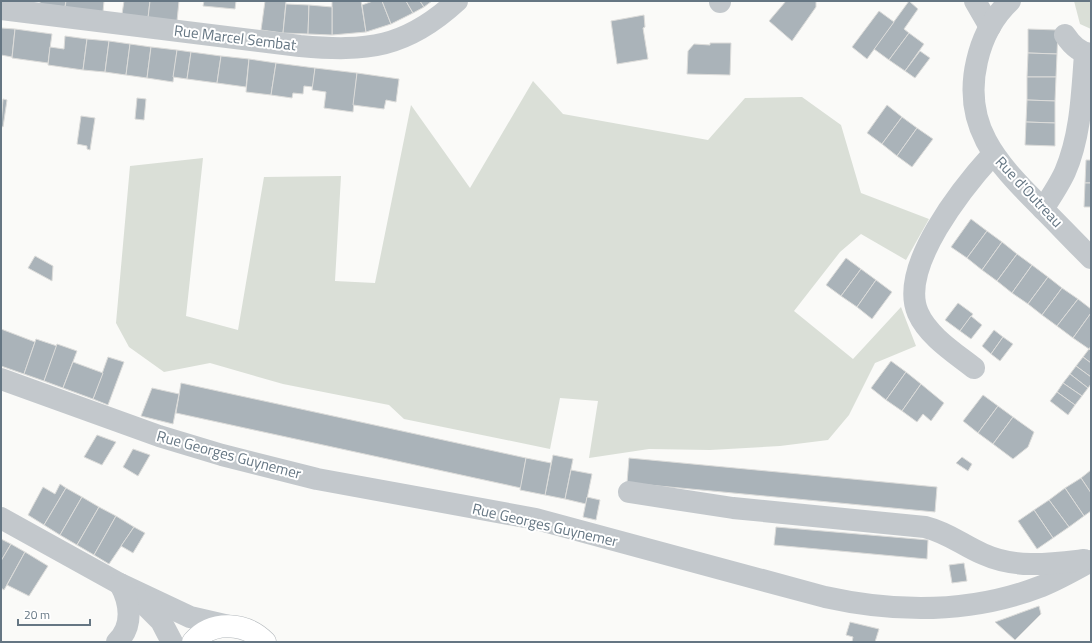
<svg xmlns="http://www.w3.org/2000/svg" width="1092" height="643" viewBox="0 0 1092 643" font-family="'Titillium Web',sans-serif">
	<rect width="100%" height="100%" fill="#fafaf8"/>
	<!-- green -->
	<g fill="#dadfd7">
		<polygon points="1074,1 1091,1 1091,29 1080,24"/>
		<polygon points="533,81 563,114 708,140 745,98 802,97 841,125 861,193 929,219 906,260 861,234 840,252 794,311 853,359 901,307 916,346 875,363 849,415 828,440 780,446 710,450 649,449 589,458 598,401 560,398 550,449 404,419 389,405 283,384 210,363 164,372 129,347 116,323 130,166 203,158 186,316 238,330 264,177 341,176 335,281 375,283 411,105 470,188"/>
	</g>
	<!-- building -->
	<g fill="#aab3b9" stroke="#dcdcda">
		<polygon points="40,1 66,1 65,7 40,4"/>
		<polygon points="66,1 104,1 103,12 65,7"/>
		<polygon points="124,1 150,1 148,18 122,14"/>
		<polygon points="150,1 179,1 177,21 148,18"/>
		<polygon points="204,1 236,1 235,9 203,6"/>
		<polygon points="265,1 286,1 283,33 261,30"/>
		<polygon points="332,1 361,1 366,32 332,35"/>
		<polygon points="373,1 382,1 391,24 366,32 362,5"/>
		<polygon points="382,1 406,1 413,13 391,24"/>
		<polygon points="406,1 420,1 424,7 413,13"/>
		<polygon points="420,1 432,1 424,7"/>
		<polygon points="786,1 816,1 816,7 792,41 769,21"/>
		<polygon points="909,1 918,9 904,29 909,33 889,60 874,49"/>
		<polygon points="286,4 309,5 308,34 283,33"/>
		<polygon points="309,5 332,7 332,35 308,34"/>
		<polygon points="879,11 894,22 867,59 852,47"/>
		<polygon points="644,15 645,27 643,28 648,59 617,64 611,21"/>
		<polygon points="1,28 15,29 12,57 1,55"/>
		<polygon points="15,29 52,34 48,63 12,58"/>
		<polygon points="1028,29 1058,30 1057,54 1028,53"/>
		<polygon points="909,33 924,44 905,71 889,60"/>
		<polygon points="65,36 87,39 83,70 48,65 50,47 64,49"/>
		<polygon points="87,39 109,41 105,72 83,70"/>
		<polygon points="109,41 130,44 126,75 105,72"/>
		<polygon points="710,43 731,43 730,75 687,74 688,51 694,44 710,45"/>
		<polygon points="130,44 151,47 147,78 126,75"/>
		<polygon points="151,47 177,50 173,82 147,78"/>
		<polygon points="177,50 191,52 187,79 173,77"/>
		<polygon points="920,51 930,58 915,78 905,71"/>
		<polygon points="191,52 221,56 217,83 187,79"/>
		<polygon points="1028,53 1057,54 1056,77 1027,77"/>
		<polygon points="221,56 249,59 246,87 217,83"/>
		<polygon points="249,59 276,63 271,95 246,92"/>
		<polygon points="276,63 315,68 313,87 304,86 303,94 293,93 292,98 271,95"/>
		<polygon points="315,68 357,73 353,112 324,108 326,92 312,90"/>
		<polygon points="357,73 399,79 396,102 386,100 384,109 353,105"/>
		<polygon points="1027,77 1056,77 1055,101 1027,100"/>
		<polygon points="137,98 146,99 144,120 135,119"/>
		<polygon points="3,99 7,100 3,127 1,126"/>
		<polygon points="1027,100 1055,101 1055,123 1026,122"/>
		<polygon points="887,105 902,117 882,144 867,133"/>
		<polygon points="81,116 95,118 90,150 87,149 87,146 77,144"/>
		<polygon points="902,117 917,128 897,156 882,144"/>
		<polygon points="1026,122 1055,123 1055,146 1025,145"/>
		<polygon points="917,128 933,139 912,167 897,156"/>
		<polygon points="1086,160 1091,160 1091,183 1085,183"/>
		<polygon points="1085,183 1091,183 1091,207 1084,207"/>
		<polygon points="971,219 987,231 967,258 951,247"/>
		<polygon points="987,231 1002,242 982,270 967,258"/>
		<polygon points="1002,242 1017,254 997,281 982,270"/>
		<polygon points="1017,254 1032,265 1012,293 997,281"/>
		<polygon points="35,256 53,266 52,281 28,268"/>
		<polygon points="846,258 861,269 841,296 826,285"/>
		<polygon points="1032,265 1048,277 1028,304 1012,293"/>
		<polygon points="861,269 876,280 857,307 841,296"/>
		<polygon points="1048,277 1062,288 1042,315 1028,304"/>
		<polygon points="876,280 892,292 872,319 857,307"/>
		<polygon points="1062,288 1078,299 1057,326 1042,315"/>
		<polygon points="1078,299 1091,309 1091,313 1073,338 1057,326"/>
		<polygon points="958,303 973,314 960,331 945,320"/>
		<polygon points="1091,313 1091,346 1089,349 1073,338"/>
		<polygon points="971,316 982,325 971,339 960,331"/>
		<polygon points="1,329 35,342 24,374 1,366"/>
		<polygon points="994,330 1003,337 991,354 982,346"/>
		<polygon points="1003,337 1013,344 1000,361 991,354"/>
		<polygon points="36,339 57,346 44,381 24,374"/>
		<polygon points="57,344 77,351 63,388 44,381"/>
		<polygon points="1089,349 1091,351 1091,363 1083,357"/>
		<polygon points="108,357 124,362 108,405 93,399"/>
		<polygon points="1083,357 1091,363 1091,377 1076,366"/>
		<polygon points="891,361 906,372 886,400 871,388"/>
		<polygon points="73,362 103,373 93,399 63,388"/>
		<polygon points="1076,366 1091,377 1091,384 1088,388 1070,374"/>
		<polygon points="906,372 921,384 902,411 886,400"/>
		<polygon points="1070,374 1088,388 1082,396 1063,383"/>
		<polygon points="181,383 526,458 521,488 176,413"/>
		<polygon points="1063,383 1082,396 1075,405 1057,392"/>
		<polygon points="921,384 944,403 931,421 923,414 917,422 902,411"/>
		<polygon points="152,388 179,394 173,424 141,416"/>
		<polygon points="1057,392 1075,405 1068,415 1050,401"/>
		<polygon points="983,395 998,406 978,433 963,421"/>
		<polygon points="998,406 1013,417 993,444 978,433"/>
		<polygon points="1013,417 1034,432 1028,447 1013,459 993,444"/>
		<polygon points="97,435 116,442 102,465 84,457"/>
		<polygon points="133,449 150,455 138,476 123,467"/>
		<polygon points="553,455 573,459 565,499 545,495"/>
		<polygon points="962,457 972,464 968,471 956,463"/>
		<polygon points="526,458 551,463 545,495 520,490"/>
		<polygon points="629,458 937,487 935,512 627,483"/>
		<polygon points="571,470 592,474 586,504 565,499"/>
		<polygon points="1091,470 1091,493 1081,478"/>
		<polygon points="1081,478 1091,493 1091,511 1084,516 1065,488"/>
		<polygon points="60,484 66,488 44,525 28,515 43,487 55,494"/>
		<polygon points="66,488 82,497 60,535 44,525"/>
		<polygon points="1065,488 1084,516 1069,527 1049,500"/>
		<polygon points="82,497 99,507 77,545 60,535"/>
		<polygon points="587,497 600,500 596,520 583,517"/>
		<polygon points="1049,500 1069,527 1053,538 1034,510"/>
		<polygon points="99,507 116,516 94,555 77,545"/>
		<polygon points="1034,510 1053,538 1037,549 1018,521"/>
		<polygon points="116,516 134,527 109,564 94,555"/>
		<polygon points="134,527 145,533 133,553 121,546"/>
		<polygon points="776,527 928,540 927,559 774,545"/>
		<polygon points="1,539 11,544 1,561"/>
		<polygon points="11,544 25,552 4,590 1,588 1,561"/>
		<polygon points="25,552 48,566 29,596 7,585"/>
		<polygon points="964,563 967,581 952,583 949,565"/>
		<polygon points="1039,606 1041,614 1015,640 995,622"/>
		<polygon points="850,622 879,629 875,642 852,642 853,637 846,635"/>
	</g>
	<g fill="none" stroke-linecap="round" stroke-linejoin="round">
		<!-- major casing -->
		<g stroke="#b5babe" stroke-width="23">
			<path id="major" d="M193,642C212,620 245,622 265,642"/>
		</g>
		<!-- minor -->
		<g stroke="#c3c8cc" stroke-width="22">
			<polyline points="720,1 720,2"/>
			<polyline points="975,1 990,27"/>
			<path d="M1010,1C993,17 982,39 977,61C962,125 996,162 1038,204C1056,222 1073,240 1091,258"/>
			<path d="M1,9L300,46C367,52 406,48 457,1"/>
			<path d="M1065,35C1071,44 1079,53 1091,54"/>
			<path d="M1043,209C1051,197 1059,185 1065,172C1081,135 1082,93 1085,54"/>
			<path d="M974,368C955,353 928,336 918,313C898,267 964,186 993,154"/>
			<path d="M1,379L159,436L222,455L317,479L536,519L825,597C897,613 973,613 1042,586C1059,579 1075,570 1091,561"/>
			<path d="M629,492L733,508L925,527C949,533 962,545 983,554C1016,569 1050,564 1084,560"/>
			<polyline points="1,518 120,584 190,617 229,626"/>
			<polyline points="138,598 161,621 172,642"/>
			<path d="M117,642C134,626 130,602 120,584"/>
		</g>
		<!-- major -->
		<use href="#major" stroke="#fff" stroke-width="22"/>
	</g>
	<g text-anchor="middle" stroke-width="4" stroke-linejoin="round" paint-order="stroke">
		<!-- street labels -->
		<g font-size="15" fill="#657683" stroke="#fff">
			<text transform="translate(235 38) rotate(7)" y="5">Rue Marcel Sembat</text>
			<text transform="translate(1029 192) rotate(47)" y="5">Rue d'Outreau</text>
			<text transform="translate(229 455) rotate(15)" y="5">Rue Georges Guynemer</text>
			<text transform="translate(545 525) rotate(13)" y="5">Rue Georges Guynemer</text>
		</g>
	</g>
	<!-- border -->
	<rect width="1092" height="643" fill="none" stroke="#657683" stroke-width="4"/>
	<!-- scale -->
	<path d="M18 619v6h72v-6" fill="none" stroke="#657683" stroke-width="2"/>
	<text x="24" y="619" font-size="12" fill="#657683" stroke="#ffffff" stroke-width="3" paint-order="stroke">20 m</text>
</svg>
